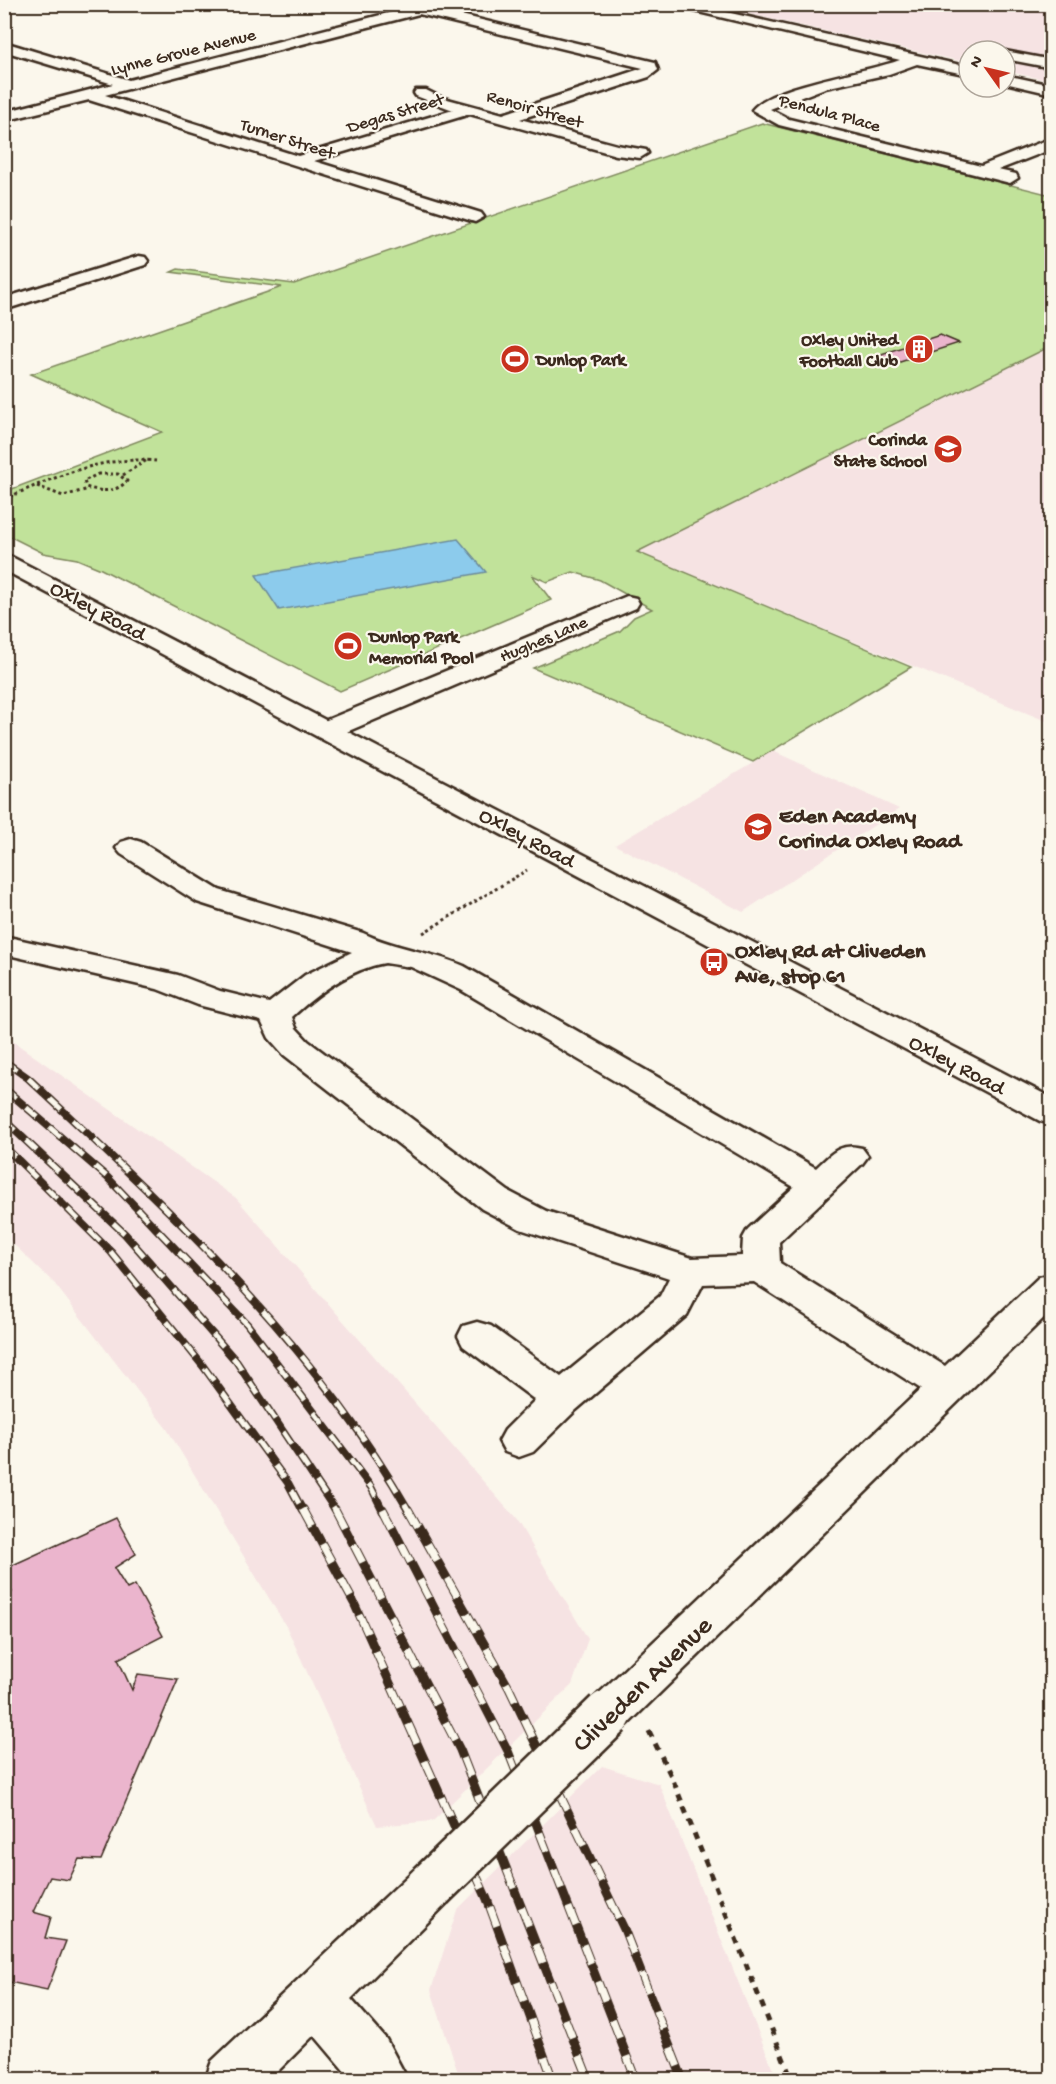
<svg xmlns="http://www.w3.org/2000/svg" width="1056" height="2084" viewBox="0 0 1056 2084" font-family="'Gochi Hand',sans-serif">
	<rect width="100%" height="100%" fill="#fbf7ec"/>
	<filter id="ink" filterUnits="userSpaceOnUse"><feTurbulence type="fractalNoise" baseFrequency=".0167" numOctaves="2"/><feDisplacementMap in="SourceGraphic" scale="12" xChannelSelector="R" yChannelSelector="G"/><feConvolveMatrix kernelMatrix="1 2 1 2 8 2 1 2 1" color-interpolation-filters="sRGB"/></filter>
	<g filter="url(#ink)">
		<!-- built -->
		<g fill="#f6e3e3">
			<polygon points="708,5 1051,5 1051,81 1005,71 1005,51 969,51 969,63"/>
			<polygon points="1051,346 1051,723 637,552"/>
			<polygon points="773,751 899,809 743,912 615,845"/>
			<polygon points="4,1035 236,1198 516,1519 588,1639 572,1685 433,1821 377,1826 287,1628 167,1429 54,1283 5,1236"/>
			<polygon points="602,1766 659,1784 777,2079 460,2079 431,1990 457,1910"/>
		</g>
		<!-- green -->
		<polygon fill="#c1e29a" stroke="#7e865c" stroke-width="1.5" points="762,123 1051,195 1051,346 637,552 911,667 753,762 533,668 620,631 634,617 652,609 600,580 573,572 547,582 532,575 551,600 340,691 101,569 77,559 43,553 5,534 4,492 162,432 31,374 282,287 171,272 178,269 294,284"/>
		<!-- water -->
		<polygon fill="#8ccbec" stroke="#6c8b9a" stroke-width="1.5" points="458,539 486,572 279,610 256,575"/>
		<!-- building -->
		<g fill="#ebb5cd" stroke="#3b2a1e" stroke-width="1.5">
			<polygon points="940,335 959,343 897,363 878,355"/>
			<polygon points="116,1518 136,1554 114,1568 127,1589 135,1585 163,1636 118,1659 132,1690 138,1674 178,1679 101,1860 79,1859 69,1880 50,1877 33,1912 51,1917 45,1938 66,1941 47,1990 4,1981 4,1596 12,1592 4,1576 4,1569"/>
		</g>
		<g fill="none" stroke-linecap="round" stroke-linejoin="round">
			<!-- minor casing -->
			<g stroke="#3b2a1e" stroke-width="5">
				<g id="minor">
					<path d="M423,4H447L436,9L655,62L658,70L649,77L520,119L617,145L646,150L648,153L640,158L616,155L470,114L314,161L481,213L484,217L475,222L89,100L4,121V112L113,84L4,51V42L129,80ZM419,14L643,68L503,114L440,97L426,90H416L414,93L416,96L453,110L298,156L105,95Z"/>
					<path d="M665,4H691L969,67V75L917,64L889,74L825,88L770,109L789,119L981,166L1049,139L1052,140V149L998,170L1016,174L1018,178L1010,183L779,125L752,110C771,85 868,72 900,60Z"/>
					<polygon points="1004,51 1005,51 1052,60 1052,68 1005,59"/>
					<polygon points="1005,75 1052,85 1052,94 1005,83"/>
					<polygon points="139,256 145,257 148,261 145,265 4,310 4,298"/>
					<polygon points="627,596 636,598 639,603 636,608 337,736 327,738 317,736 313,730 317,724"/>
					<path d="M131,839L141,842L219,890L363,933C395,949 430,951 464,966L816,1168C831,1154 840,1142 862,1148L868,1156L862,1164L779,1242L780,1263L945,1366L1039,1277L1052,1274V1310L624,1728L608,1734L592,1728L585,1714L592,1700L921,1389L754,1282L703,1284L687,1315L576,1410L533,1452L519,1457L505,1452L499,1441L505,1430L535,1400L463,1346L458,1336L463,1326L477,1322L491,1326L561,1377L660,1296L669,1278L520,1229L482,1209L284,1055L269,1038L261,1021L198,1005L157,989L4,954V936L178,975L220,991L269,1003L305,975L352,952L197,902L121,854L116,848L121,842ZM385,963L411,967L461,990L794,1187L748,1229L743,1238L742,1256L692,1258L546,1211L508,1191L308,1041L296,1028L292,1017C318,993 350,969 385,963Z"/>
					<polygon points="431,1863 448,1870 456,1886 448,1902 351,1999 386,2039 408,2080 352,2080 314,2035 269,2080 205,2080 212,2061 414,1870"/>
				</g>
			</g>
			<!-- major casing -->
			<g stroke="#3b2a1e" stroke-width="5">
				<polygon id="major" points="4,553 1052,1098 1052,1124 1040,1121 4,570"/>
			</g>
			<!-- path-far1 -->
			<g stroke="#3b2a1e" stroke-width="3" stroke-dasharray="3 3" stroke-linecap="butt">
				<path d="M98,474H118L127,481C116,493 100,492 86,487L84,481Z"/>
				<polyline points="123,475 147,460"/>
				<polyline points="37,486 63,496 89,489"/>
				<path d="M4,499C54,478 101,455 156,461"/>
				<polyline points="423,933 527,870"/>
			</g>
			<!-- path -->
			<polyline stroke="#3b2a1e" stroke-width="5" stroke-dasharray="7 7" stroke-linecap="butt" points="649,1731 673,1780 792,2080"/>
			<!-- minor -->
			<use href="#minor" fill="#fbf7ec" fill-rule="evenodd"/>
			<!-- major -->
			<use href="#major" fill="#fbf7ec" fill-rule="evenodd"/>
			<!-- rail-far1 casing -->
			<g stroke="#3b2a1e" stroke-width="8">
				<g id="rail-far1">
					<path d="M4,1061L28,1078C170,1211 311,1339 409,1511"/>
					<polyline points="4,1088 107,1177 247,1324 371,1487 383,1511"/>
					<polyline points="4,1120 125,1234 236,1361 336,1511"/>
					<polyline points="4,1146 111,1252 203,1366 288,1483 303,1511"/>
				</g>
			</g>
			<!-- rail casing -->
			<g stroke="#3b2a1e" stroke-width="9">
				<g id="rail">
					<polyline points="303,1509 354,1603 487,1899 553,2080"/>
					<polyline points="335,1509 460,1750 589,2080"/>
					<polyline points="383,1509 508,1751 636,2080"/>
					<polyline points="408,1509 509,1688 624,1929 683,2080"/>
				</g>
			</g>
			<!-- rail-far1 -->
			<use href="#rail-far1" stroke="#fbf7ec" stroke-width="5" stroke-dasharray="15" stroke-linecap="butt"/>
			<!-- rail -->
			<use href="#rail" stroke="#fbf7ec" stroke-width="7" stroke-dasharray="20" stroke-linecap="butt"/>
			<!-- minor-bridge casing -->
			<g stroke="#3b2a1e" stroke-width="52" stroke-linecap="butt">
				<polyline id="minor-bridge" points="431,1886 608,1714"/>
			</g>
			<!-- minor-bridge -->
			<use href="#minor-bridge" stroke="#fbf7ec" stroke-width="47"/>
		</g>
	</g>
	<!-- icons -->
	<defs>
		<g id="building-disc" transform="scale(1.5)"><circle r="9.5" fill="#c8321e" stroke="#fbf7ec"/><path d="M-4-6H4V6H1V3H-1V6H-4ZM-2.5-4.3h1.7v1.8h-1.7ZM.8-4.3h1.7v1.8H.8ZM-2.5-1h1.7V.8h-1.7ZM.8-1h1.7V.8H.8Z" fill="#fff"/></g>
		<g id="stadium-disc" transform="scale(1.5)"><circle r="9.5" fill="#c8321e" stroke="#fbf7ec"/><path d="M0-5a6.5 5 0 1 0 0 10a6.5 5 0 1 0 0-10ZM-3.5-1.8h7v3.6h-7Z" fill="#fff"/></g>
		<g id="school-disc" transform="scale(1.5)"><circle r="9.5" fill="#c8321e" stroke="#fbf7ec"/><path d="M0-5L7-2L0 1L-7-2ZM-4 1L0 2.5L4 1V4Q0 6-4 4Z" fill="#fff"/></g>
		<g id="bus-disc" transform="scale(1.5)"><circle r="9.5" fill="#c8321e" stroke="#fbf7ec"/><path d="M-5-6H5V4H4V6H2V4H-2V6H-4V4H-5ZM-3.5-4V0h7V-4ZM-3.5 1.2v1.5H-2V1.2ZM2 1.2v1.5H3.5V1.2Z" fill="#fff"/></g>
	</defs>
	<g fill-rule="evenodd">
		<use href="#building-disc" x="919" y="349"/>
		<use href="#stadium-disc" x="515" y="359"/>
		<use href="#school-disc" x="948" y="449"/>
		<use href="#stadium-disc" x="348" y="646"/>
		<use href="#school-disc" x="758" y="827"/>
		<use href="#bus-disc" x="714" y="962"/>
	</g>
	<g text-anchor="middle" stroke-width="4.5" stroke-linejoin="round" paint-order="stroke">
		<!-- far-street labels -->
		<g font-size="18" fill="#3b2a1e" stroke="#fbf7ec">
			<text transform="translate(183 51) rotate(-14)" y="6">Lynne Grove Avenue</text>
			<text transform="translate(535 108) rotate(16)" y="6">Renoir Street</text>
			<text transform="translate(395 112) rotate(-17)" y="6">Degas Street</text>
			<text transform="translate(830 112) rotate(15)" y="6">Pendula Place</text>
			<text transform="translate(288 138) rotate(18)" y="6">Turner Street</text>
			<text transform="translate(543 638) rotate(-23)" y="6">Hughes Lane</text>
		</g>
		<!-- far-poi labels -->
		<g font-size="18" font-weight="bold" fill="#3b2a1e" stroke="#fbf7ec" text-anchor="end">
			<text x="898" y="345">Oxley United<tspan x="898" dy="21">Football Club</tspan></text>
			<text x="536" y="365" text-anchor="start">Dunlop Park</text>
			<text x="927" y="445">Corinda<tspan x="927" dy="21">State School</tspan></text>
			<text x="369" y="642" text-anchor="start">Dunlop Park<tspan x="369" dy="21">Memorial Pool</tspan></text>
		</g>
		<!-- street labels -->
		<g font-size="22" fill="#3b2a1e" stroke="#fbf7ec">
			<text transform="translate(99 609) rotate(28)" y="8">Oxley Road</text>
			<text transform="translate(528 836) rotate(28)" y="8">Oxley Road</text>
			<text transform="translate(958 1063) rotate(28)" y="8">Oxley Road</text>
		</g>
		<!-- poi labels -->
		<g font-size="22" font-weight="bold" fill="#3b2a1e" stroke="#fbf7ec" text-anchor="start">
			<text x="779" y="822">Eden Academy<tspan x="779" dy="25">Corinda Oxley Road</tspan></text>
			<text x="735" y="957">Oxley Rd at Cliveden<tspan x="735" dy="25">Ave, stop 61</tspan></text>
		</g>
		<!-- near-street labels -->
		<g font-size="27" fill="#3b2a1e" stroke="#fbf7ec">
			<text transform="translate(641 1683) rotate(-44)" y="9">Cliveden Avenue</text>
		</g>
	</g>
	<!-- margin -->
	<rect width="1056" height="2084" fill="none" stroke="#fbf7ec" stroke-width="24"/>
	<rect x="12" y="12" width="1032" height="2060" fill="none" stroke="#3b2a1e" stroke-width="2" filter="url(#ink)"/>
	<!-- north arrow -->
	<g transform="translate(987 69) rotate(304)"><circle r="28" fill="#fbf7ec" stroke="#aea59a" stroke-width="1.5"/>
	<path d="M0-4.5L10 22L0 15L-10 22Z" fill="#c8321e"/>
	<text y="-9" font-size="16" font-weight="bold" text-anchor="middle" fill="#3b2a1e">N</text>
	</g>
</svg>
